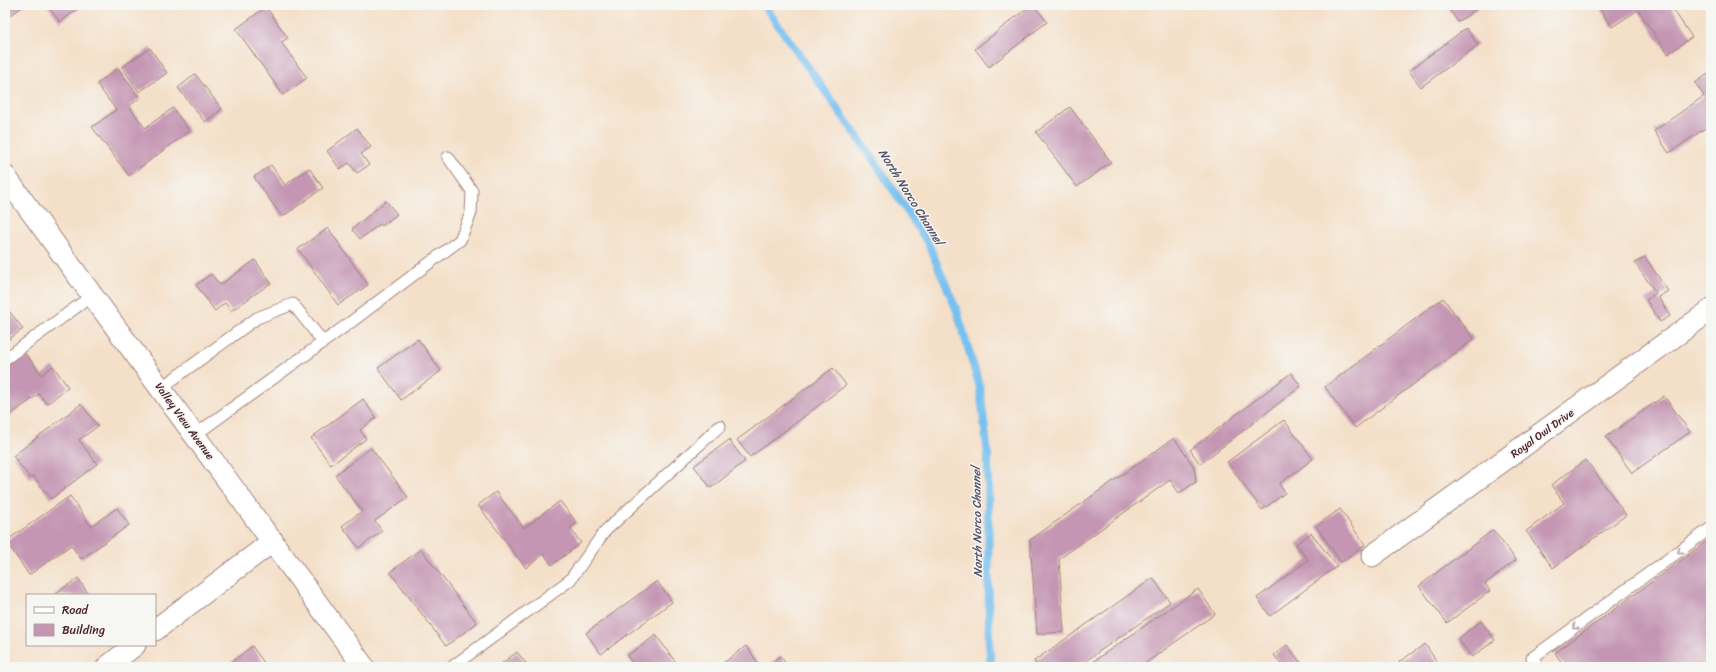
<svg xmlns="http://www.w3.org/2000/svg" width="1716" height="672" viewBox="0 0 1716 672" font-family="Sriracha,sans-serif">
	<rect width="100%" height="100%" fill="#f6f6f2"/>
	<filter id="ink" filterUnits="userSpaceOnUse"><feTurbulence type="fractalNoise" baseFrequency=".025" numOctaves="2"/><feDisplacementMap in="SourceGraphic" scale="8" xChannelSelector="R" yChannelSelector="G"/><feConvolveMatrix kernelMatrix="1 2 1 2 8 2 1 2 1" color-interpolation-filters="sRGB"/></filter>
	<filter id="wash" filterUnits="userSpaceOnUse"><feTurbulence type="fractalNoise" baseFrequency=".012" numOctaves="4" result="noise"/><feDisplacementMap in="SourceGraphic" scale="16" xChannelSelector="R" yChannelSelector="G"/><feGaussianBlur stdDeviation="0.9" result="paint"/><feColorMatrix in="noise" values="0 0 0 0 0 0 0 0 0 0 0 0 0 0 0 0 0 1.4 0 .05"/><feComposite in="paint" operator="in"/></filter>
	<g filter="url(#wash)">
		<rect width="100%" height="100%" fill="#f4e0c9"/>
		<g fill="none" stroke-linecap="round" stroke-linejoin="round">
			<!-- stream -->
			<polyline stroke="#77c1f0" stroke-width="8" points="764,5 871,156 928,243 957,311 980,388 988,455 989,642 991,667"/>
		</g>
		<g id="blocks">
			<!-- building -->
			<g fill="#c496b3">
				<polygon points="5,5 25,5 8,17 5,13"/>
				<polygon points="47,5 83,5 60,22"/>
				<polygon points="1031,5 1034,5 1047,22 989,67 975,49"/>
				<polygon points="1446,5 1482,5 1458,22"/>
				<polygon points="1597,5 1670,5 1692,37 1668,54 1638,10 1612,27"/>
				<polygon points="266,7 288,38 281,42 307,78 283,95 236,29"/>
				<polygon points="1466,28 1478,45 1421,87 1409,71"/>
				<polygon points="150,48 167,73 139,92 122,67"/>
				<polygon points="118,68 140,98 129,106 145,128 173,108 189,131 129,176 92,127 116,110 97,84"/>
				<polygon points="1711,72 1711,132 1707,127 1669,153 1654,131 1704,96 1695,83"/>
				<polygon points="195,74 222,109 205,122 178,88"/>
				<polygon points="1070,107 1111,162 1077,187 1036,132"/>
				<polygon points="357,128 371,147 361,154 369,165 357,173 349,163 340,169 327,151"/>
				<polygon points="271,165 285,185 309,168 323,188 282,217 254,177"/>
				<polygon points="386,201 397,214 382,226 380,224 360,239 352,229"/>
				<polygon points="328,228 368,285 338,305 298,249"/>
				<polygon points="1645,257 1668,291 1658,297 1670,316 1660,322 1646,300 1656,293 1635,263"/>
				<polygon points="255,260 271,283 231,311 225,303 215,311 196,285 211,274 220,285"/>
				<polygon points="1443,298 1474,339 1355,428 1325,387"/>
				<polygon points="6,307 23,329 5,342 5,308"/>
				<polygon points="418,339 441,371 401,400 378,368"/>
				<polygon points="24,352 42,375 53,366 68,387 47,404 39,394 5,419 5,366"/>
				<polygon points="833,368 846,385 750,457 737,440"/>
				<polygon points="1291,373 1301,386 1200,464 1190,450"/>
				<polygon points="1664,396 1690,432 1632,473 1606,437"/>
				<polygon points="363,399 376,418 360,430 366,439 331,465 311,438"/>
				<polygon points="81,404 98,426 79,440 97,464 51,499 33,476 30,478 13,456"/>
				<polygon points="1284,420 1313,459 1279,484 1285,493 1262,510 1227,462"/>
				<polygon points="1174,438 1194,467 1196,482 1179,493 1170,480 1059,559 1064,632 1037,634 1030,540"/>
				<polygon points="729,440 745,461 711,488 694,466"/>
				<polygon points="371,448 408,497 375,521 382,531 359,548 342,526 362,511 335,475"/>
				<polygon points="1586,460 1626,515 1553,568 1526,531 1564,503 1551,485"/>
				<polygon points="496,492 524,528 560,501 577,523 570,528 581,543 552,565 544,554 526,568 478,505"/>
				<polygon points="70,496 91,526 117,508 129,525 81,559 71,545 29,575 6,541"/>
				<polygon points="1340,509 1365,545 1341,562 1316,526"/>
				<polygon points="1493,530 1516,560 1485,584 1490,591 1447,623 1419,586"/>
				<polygon points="1311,533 1337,566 1270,616 1257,598 1308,560 1296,544"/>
				<polygon points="1711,538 1711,667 1594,667 1593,665 1590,667 1565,667 1555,653"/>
				<polygon points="421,549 477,623 446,646 390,572"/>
				<polygon points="78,578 89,595 54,595"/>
				<polygon points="1153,578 1170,602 1077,667 1038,667 1034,661"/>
				<polygon points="657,581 672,602 601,654 586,633"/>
				<polygon points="1198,589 1215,614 1140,667 1085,667"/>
				<polygon points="1481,621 1495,640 1472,657 1458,639"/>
				<polygon points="656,635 679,667 635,667 627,656"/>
				<polygon points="1425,644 1439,665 1435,667 1402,667 1399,662"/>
				<polygon points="1287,645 1304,667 1283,667 1274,655"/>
				<polygon points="252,646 267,667 225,667"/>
				<polygon points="746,646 761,667 718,667"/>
				<polygon points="517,652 529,667 497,667"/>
				<polygon points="780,656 789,667 766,667"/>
			</g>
		</g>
	</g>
	<g filter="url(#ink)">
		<use href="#blocks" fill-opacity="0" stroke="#9f807a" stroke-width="1"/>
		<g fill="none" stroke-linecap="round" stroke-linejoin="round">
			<!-- lane casing -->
			<g stroke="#9f807a" stroke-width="13">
				<g id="lane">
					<polyline points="5,359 93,295"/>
					<polyline points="161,388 257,318 293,304 323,342"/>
					<polyline points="195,435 351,322 460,240 471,213 472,191 448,157"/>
					<polyline points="452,667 570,580 605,531 720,426"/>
					<polyline points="1539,667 1532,658 1711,528"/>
				</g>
			</g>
			<!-- street casing -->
			<g stroke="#9f807a" stroke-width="23">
				<g id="street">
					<polyline points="5,176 364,667"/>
					<polyline points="1372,556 1711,310"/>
					<polyline points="155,630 273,541"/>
					<polyline points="107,667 135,645"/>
				</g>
			</g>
			<!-- lane -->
			<use href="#lane" stroke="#fff" stroke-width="11"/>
			<!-- street -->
			<use href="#street" stroke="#fff" stroke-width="21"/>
		</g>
		<!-- one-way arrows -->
		<defs><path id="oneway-chevron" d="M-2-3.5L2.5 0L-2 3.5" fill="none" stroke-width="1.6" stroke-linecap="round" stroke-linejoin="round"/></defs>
		<g stroke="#ae9aa0">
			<use href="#oneway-chevron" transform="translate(1680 551) rotate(144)"/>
			<use href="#oneway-chevron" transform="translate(1575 627) rotate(144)"/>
		</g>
	</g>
	<g text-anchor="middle" stroke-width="3" stroke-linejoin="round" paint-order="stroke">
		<!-- street labels -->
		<g font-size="11" fill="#4a1f2b" stroke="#f6f6f2">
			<text transform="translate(185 421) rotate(54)" y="4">Valley View Avenue</text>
			<text transform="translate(1542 433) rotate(-36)" y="4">Royal Owl Drive</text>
		</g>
		<!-- water labels -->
		<g font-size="12" font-style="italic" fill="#585066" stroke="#f6f6f2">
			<text transform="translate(911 197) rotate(58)" y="4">North Norco Channel</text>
			<text transform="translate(977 522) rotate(-91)" y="4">North Norco Channel</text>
		</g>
	</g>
	<!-- margin -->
	<rect width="1716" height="672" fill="none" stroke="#f6f6f2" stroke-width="20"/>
	<!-- legend -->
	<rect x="26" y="594" width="130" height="52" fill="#f6f6f2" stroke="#b1a0a2"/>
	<rect x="34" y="607" width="20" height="6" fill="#ffffff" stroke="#b1a0a2"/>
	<text x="62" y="614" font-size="12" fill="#4a1f2b">Road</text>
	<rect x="34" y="624" width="20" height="12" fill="#c496b3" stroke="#b1a0a2"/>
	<text x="62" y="634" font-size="12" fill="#4a1f2b">Building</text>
</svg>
